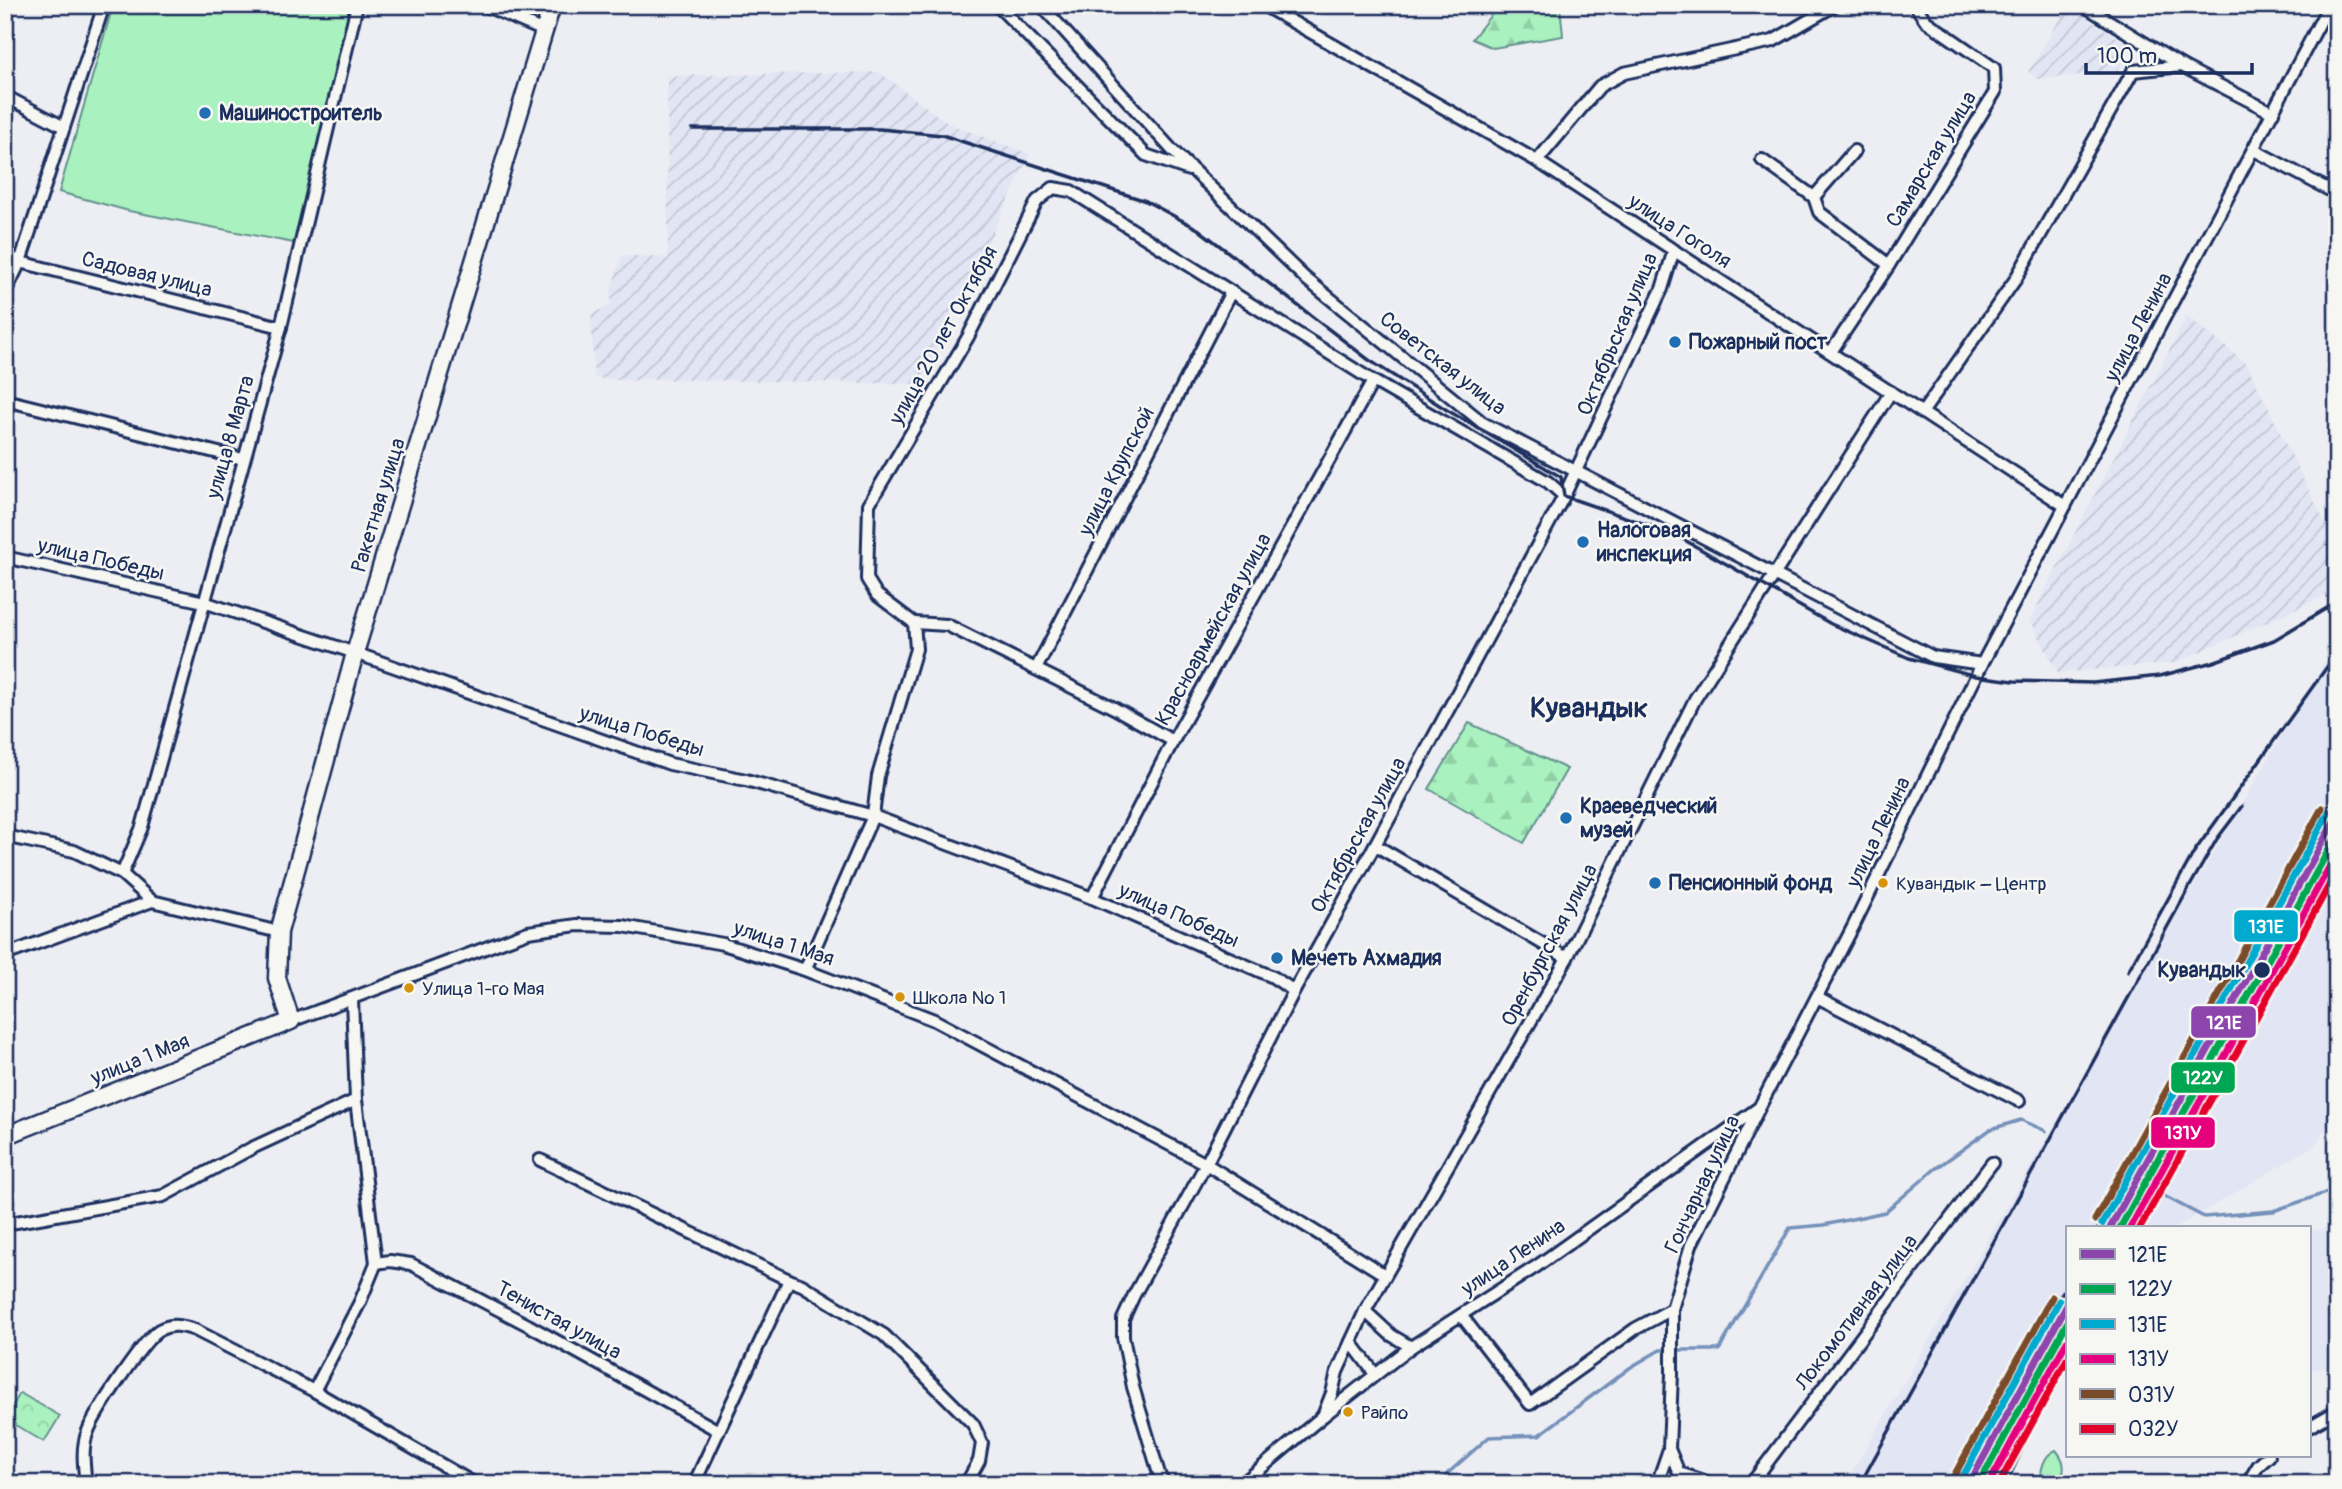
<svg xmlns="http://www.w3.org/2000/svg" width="2342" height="1489" viewBox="0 0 2342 1489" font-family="Pangolin,sans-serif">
	<defs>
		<pattern id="industrial-furrows" width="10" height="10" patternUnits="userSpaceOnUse" patternTransform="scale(1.75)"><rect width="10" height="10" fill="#e2e5f4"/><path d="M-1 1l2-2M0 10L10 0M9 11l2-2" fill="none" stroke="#c1c5d4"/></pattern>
		<pattern id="forest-firs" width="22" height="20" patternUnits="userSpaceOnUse" patternTransform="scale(1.75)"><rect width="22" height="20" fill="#a9f1be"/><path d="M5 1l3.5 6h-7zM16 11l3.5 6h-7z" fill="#91cfa6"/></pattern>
		<pattern id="park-crowns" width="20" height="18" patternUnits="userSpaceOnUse" patternTransform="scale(1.75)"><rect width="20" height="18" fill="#a9f1be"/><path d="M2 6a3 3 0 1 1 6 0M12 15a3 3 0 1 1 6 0" fill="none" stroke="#91cfa6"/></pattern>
	</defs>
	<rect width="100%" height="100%" fill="#edeef3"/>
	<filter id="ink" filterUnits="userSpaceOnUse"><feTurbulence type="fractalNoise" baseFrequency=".0143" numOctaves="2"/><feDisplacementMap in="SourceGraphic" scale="14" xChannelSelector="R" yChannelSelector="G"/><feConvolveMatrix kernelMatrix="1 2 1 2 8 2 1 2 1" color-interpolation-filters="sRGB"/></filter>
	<g filter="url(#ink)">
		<!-- built -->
		<g fill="#e2e5f4">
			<polygon points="2337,641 2337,1110 2315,1145 2176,1228 2067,1228 2067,1372 2004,1484 1845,1484"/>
			<polygon points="2337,1226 2337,1366 2309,1370 2309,1232"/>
		</g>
		<!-- industrial -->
		<g fill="url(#industrial-furrows)">
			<polygon points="2068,6 2132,47 2117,72 2038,79 2028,72"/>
			<polygon points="879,72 949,124 1030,154 921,384 642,379 631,381 594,378 591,314 611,305 611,289 622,255 668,258 667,76"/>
			<polygon points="2187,316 2246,363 2337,547 2337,590 2175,663 2058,673 2030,620"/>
		</g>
		<!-- grass -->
		<polygon fill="#a9f1be" stroke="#62908e" stroke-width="2" points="113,5 351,5 346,25 350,33 294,243 129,211 59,192"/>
		<!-- forest -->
		<g fill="url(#forest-firs)" stroke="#62908e" stroke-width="2">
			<polygon points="1499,5 1560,5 1563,36 1493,48 1472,39"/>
			<polygon points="1469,723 1567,769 1524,843 1429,789"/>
			<path d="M2056,1450C2066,1462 2066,1470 2058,1484H2033L2040,1482C2041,1470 2043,1455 2056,1450Z"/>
		</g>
		<!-- park -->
		<polygon fill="url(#park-crowns)" stroke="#62908e" stroke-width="2" points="20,1393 60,1416 44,1442 5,1419"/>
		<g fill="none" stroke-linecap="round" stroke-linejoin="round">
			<!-- stream -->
			<g stroke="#7491ba" stroke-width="3.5">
				<polyline points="2164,1196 2204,1217 2273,1211 2337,1189"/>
				<polyline points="1443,1484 1447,1474 1489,1437 1539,1435 1631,1367 1660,1350 1719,1350 1790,1228 1824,1225 1885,1212 1935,1169 1991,1129 2021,1120 2046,1131"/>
			</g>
			<!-- street casing -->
			<g stroke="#1b2f5e" stroke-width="16">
				<g id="street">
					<polyline points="484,5 544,31"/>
					<polyline points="997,5 1146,155 1189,170"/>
					<polyline points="1041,5 1173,151 1305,278 1483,423 1933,657 1982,664"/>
					<polyline points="1263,5 1537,161 2065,506"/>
					<polyline points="2083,5 2182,66 2273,113"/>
					<polyline points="5,96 64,127"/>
					<polyline points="2254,150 2337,194"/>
					<polyline points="1854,151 1814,197 1819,212 1889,265"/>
					<polyline points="1762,160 1814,197"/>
					<polyline points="1537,161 1600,86 1624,73 1773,41 1835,5"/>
					<polyline points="5,254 20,262 281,327"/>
					<polyline points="5,293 20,262 104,5"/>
					<polyline points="1831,352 1889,265 1995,92 1994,68 1926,21 1915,5"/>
					<polyline points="5,400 243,459"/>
					<polyline points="1922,413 2015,280 2133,71 2182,66"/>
					<polyline points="5,557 204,602 355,653 670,764 746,780 873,816 1092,898 1273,977 1294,991"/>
					<polyline points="914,623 947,625 1114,708 1173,741"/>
					<polyline points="1036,669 1231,292"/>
					<polyline points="5,836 74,851 122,874 152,901 279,932"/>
					<polyline points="1375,845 1567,958"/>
					<polyline points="122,874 142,827 281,327 357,5"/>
					<polyline points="1092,898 1173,741 1373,381"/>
					<polyline points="5,955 152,901"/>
					<polyline points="805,970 873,816 878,776 916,649 914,623 877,595 867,579 869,504 968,337 1037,201 1053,188 1071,191 1373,381 1548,482 1564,496"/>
					<polyline points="1817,997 2019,1101"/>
					<polyline points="291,1021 528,932 577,925 623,926 723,944 805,970 934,1020 1206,1164 1385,1275"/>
					<polyline points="540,1160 789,1280"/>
					<polyline points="5,1224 163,1196 252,1148 356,1100"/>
					<polyline points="376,1263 390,1261 411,1264 528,1325 717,1430"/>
					<polyline points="1365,1311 1391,1335 1411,1347"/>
					<polyline points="1461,1315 1530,1404 1635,1329 1672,1309"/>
					<polyline points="1351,1342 1375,1374"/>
					<polyline points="314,1391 360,1302 376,1263 356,1100 352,999"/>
					<polyline points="1323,1416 1332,1393 1337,1372 1365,1311 1567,958 1695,699 1891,392"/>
					<polyline points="2309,1427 2337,1411"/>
					<polyline points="1669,1449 1679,1473 1713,1484"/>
					<path d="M86,1484C84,1466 81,1448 88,1431C95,1413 144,1339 159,1330C172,1323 183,1326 195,1330L314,1391L475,1484"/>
					<polyline points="694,1484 789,1280 802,1285 884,1335 973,1424 982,1443 979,1461 966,1484"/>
					<polyline points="1165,1484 1160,1477 1133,1387 1123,1337 1123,1319 1134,1295 1206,1164 1294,991 1375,845 1564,496 1662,289 1674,250"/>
					<polyline points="1242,1484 1323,1416 1411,1347 1537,1266 1757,1109"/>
					<polyline points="1657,1484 1669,1449 1672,1374 1672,1309 1691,1245 1759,1108 1854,925 1982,664 2329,5"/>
					<polyline points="1751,1484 1992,1163"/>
					<polyline points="2247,1484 2258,1466 2269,1456"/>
				</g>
			</g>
			<!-- secondary casing -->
			<g stroke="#1b2f5e" stroke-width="21">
				<polyline id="secondary" points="5,1136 291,1021 277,978 279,932 355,653 552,5"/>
			</g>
			<!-- street -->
			<use href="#street" stroke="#f6f6f2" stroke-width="10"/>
			<!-- secondary -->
			<use href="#secondary" stroke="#f6f6f2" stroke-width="16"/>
			<!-- rail -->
			<g stroke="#1b2f5e" stroke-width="3.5">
				<polyline points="692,129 880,129 942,135 1146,201 1198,229 1369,360 1447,410 1561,477 1564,496 1674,534 1831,624 1909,658 1976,676 2014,681 2093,683 2160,676 2213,662 2274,640 2337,602"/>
				<polyline points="2325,862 2337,844"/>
				<polyline points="2128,971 2194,852 2337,653"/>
				<polyline points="2098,1228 2337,794"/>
				<polyline points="2123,1228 2138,1193"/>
				<polyline points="1860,1484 2190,886 2217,839 2242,806"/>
				<polyline points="1957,1484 2067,1284"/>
				<polyline points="2006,1484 2067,1355"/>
			</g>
			<!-- rail-1 casing -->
			<g stroke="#f6f6f2" stroke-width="12">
				<g id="rail-1">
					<polyline points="2110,1228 2337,816"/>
					<polyline points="1969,1484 2067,1305"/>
				</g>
			</g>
			<!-- rail-2 casing -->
			<g stroke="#f6f6f2" stroke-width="12">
				<g id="rail-2">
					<polyline points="2120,1228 2337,835"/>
					<polyline points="1979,1484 2067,1323"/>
				</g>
			</g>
			<!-- rail-3 casing -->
			<g stroke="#f6f6f2" stroke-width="12">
				<g id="rail-3">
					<polyline points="2102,1224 2329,812"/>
					<polyline points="1961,1480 2059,1301"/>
				</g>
			</g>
			<!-- rail-4 casing -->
			<g stroke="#f6f6f2" stroke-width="12">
				<g id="rail-4">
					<polyline points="2130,1228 2337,853"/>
					<polyline points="1989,1484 2067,1341"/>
				</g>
			</g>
			<!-- rail-5 casing -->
			<g stroke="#f6f6f2" stroke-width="12">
				<g id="rail-5">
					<polyline points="2095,1220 2322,808"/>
					<polyline points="1954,1476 2052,1297"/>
				</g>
			</g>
			<!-- rail-6 casing -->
			<g stroke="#f6f6f2" stroke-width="12">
				<g id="rail-6">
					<polyline points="2140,1228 2337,871"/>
					<polyline points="1999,1484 2067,1359"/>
				</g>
			</g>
			<!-- rail-1 -->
			<use href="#rail-1" stroke="#8e44ad" stroke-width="7"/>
			<!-- rail-2 -->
			<use href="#rail-2" stroke="#00a651" stroke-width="7"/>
			<!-- rail-3 -->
			<use href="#rail-3" stroke="#00a9ce" stroke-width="7"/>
			<!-- rail-4 -->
			<use href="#rail-4" stroke="#e5007d" stroke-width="7"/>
			<!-- rail-5 -->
			<use href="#rail-5" stroke="#7a4b2a" stroke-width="7"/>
			<!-- rail-6 -->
			<use href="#rail-6" stroke="#e4002b" stroke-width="7"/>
		</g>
	</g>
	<!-- markers -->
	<g fill="#1f6fb2" stroke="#f6f6f2" stroke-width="2.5">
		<circle cx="205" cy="113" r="7"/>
		<circle cx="1675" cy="342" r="7"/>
		<circle cx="1583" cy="542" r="7"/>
		<circle cx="1566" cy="818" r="7"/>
		<circle cx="1655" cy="883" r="7"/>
		<circle cx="1277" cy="958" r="7"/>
	</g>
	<g fill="#d6940e" stroke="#f6f6f2" stroke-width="2.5">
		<circle cx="1883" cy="883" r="6"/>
		<circle cx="409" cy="988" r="6"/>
		<circle cx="900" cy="997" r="6"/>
		<circle cx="1348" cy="1412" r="6"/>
	</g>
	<circle fill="#1b2f5e" stroke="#f6f6f2" stroke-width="2.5" cx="2262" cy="970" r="9"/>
	<g text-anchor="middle" stroke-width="5" stroke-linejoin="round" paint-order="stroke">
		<!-- bus labels -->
		<g font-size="19" fill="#1b2f5e" stroke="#f6f6f2" text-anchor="start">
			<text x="1896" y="890">Кувандык – Центр</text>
			<text x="422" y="995">Улица 1-го Мая</text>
			<text x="913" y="1004">Школа № 1</text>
			<text x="1361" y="1419">Райпо</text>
		</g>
		<!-- poi labels -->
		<g font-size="21" font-weight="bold" fill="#1b2f5e" stroke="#f6f6f2" text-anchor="start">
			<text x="219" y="120">Машиностроитель</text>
			<text x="1689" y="349">Пожарный пост</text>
			<text x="1597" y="537">Налоговая<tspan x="1597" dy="24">инспекция</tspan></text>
			<text x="1580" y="813">Краеведческий<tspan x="1580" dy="24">музей</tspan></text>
			<text x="1669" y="890">Пенсионный фонд</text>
			<text x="1291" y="965">Мечеть Ахмадия</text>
		</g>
		<!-- street labels -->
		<g font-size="21" fill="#1b2f5e" stroke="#f6f6f2">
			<text transform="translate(1931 159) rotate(-59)" y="7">Самарская улица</text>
			<text transform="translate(1680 231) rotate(33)" y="7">улица Гоголя</text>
			<text transform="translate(147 274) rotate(14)" y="7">Садовая улица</text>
			<text transform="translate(2138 327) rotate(-62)" y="7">улица Ленина</text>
			<text transform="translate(1617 334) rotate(-67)" y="7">Октябрьская улица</text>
			<text transform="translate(943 335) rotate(-61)" y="7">улица 20 лет Октября</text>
			<text transform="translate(1443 363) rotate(38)" y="7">Советская улица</text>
			<text transform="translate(230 437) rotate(-74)" y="7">улица 8 Марта</text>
			<text transform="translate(1116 471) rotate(-63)" y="7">улица Крупской</text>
			<text transform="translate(378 505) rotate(-73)" y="7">Ракетная улица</text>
			<text transform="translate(101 559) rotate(13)" y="7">улица Победы</text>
			<text transform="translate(1213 629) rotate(-61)" y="7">Красноармейская улица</text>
			<text transform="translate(642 731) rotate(17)" y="7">улица Победы</text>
			<text transform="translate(1878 832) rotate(-64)" y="7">улица Ленина</text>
			<text transform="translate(1358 835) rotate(-61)" y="7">Октябрьская улица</text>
			<text transform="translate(1179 915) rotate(24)" y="7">улица Победы</text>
			<text transform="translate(784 943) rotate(18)" y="7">улица 1 Мая</text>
			<text transform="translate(1549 945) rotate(-62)" y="7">Оренбургская улица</text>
			<text transform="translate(140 1059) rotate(-22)" y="7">улица 1 Мая</text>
			<text transform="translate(1702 1184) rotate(-65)" y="7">Гончарная улица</text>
			<text transform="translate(1513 1257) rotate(-34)" y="7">улица Ленина</text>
			<text transform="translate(1856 1312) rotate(-53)" y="7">Локомотивная улица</text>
			<text transform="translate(559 1320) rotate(29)" y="7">Тенистая улица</text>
		</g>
		<!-- stop labels -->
		<g font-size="21" font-weight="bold" fill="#1b2f5e" stroke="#f6f6f2" text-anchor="end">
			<text x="2246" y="977">Кувандык</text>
		</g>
		<!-- district labels -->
		<g font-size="28" font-weight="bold" fill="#1b2f5e" stroke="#f6f6f2">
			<text x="1589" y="717">Кувандык</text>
		</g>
	</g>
	<g stroke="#f6f6f2" stroke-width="2.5">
		<rect x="2233" y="909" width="66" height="34" rx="7" fill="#00a9ce"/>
		<rect x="2190" y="1005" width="67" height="34" rx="7" fill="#8e44ad"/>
		<rect x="2170" y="1061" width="66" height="33" rx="7" fill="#00a651"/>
		<rect x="2150" y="1116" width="66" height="33" rx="7" fill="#e5007d"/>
	</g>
	<g font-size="19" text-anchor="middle" font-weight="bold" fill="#fff">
		<text x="2266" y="933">131Е</text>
		<text x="2224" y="1029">121Е</text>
		<text x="2203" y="1084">122У</text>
		<text x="2183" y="1139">131У</text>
	</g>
	<!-- margin -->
	<rect width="2342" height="1489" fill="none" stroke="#f6f6f2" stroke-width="28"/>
	<rect x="14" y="14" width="2314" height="1461" fill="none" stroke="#1b2f5e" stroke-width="2.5" filter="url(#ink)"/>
	<!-- legend -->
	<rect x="2066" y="1226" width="245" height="231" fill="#f6f6f2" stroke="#9ea6b7" stroke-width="2"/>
	<rect x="2080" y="1249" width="35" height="10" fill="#8e44ad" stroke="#9ea6b7" stroke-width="2"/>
	<text x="2128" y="1262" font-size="21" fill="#1b2f5e">121Е</text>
	<rect x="2080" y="1284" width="35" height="10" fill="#00a651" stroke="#9ea6b7" stroke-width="2"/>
	<text x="2128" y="1296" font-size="21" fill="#1b2f5e">122У</text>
	<rect x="2080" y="1319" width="35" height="10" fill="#00a9ce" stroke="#9ea6b7" stroke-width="2"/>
	<text x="2128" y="1332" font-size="21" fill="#1b2f5e">131Е</text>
	<rect x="2080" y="1354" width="35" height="10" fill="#e5007d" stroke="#9ea6b7" stroke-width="2"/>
	<text x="2128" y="1366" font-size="21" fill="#1b2f5e">131У</text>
	<rect x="2080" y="1389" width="35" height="10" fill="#7a4b2a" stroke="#9ea6b7" stroke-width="2"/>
	<text x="2128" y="1402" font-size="21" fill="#1b2f5e">031У</text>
	<rect x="2080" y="1424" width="35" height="10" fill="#e4002b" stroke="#9ea6b7" stroke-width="2"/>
	<text x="2128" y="1436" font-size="21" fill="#1b2f5e">032У</text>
	<!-- scale -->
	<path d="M2086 63v10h166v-10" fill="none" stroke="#1b2f5e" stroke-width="3.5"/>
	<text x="2097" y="63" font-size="21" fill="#1b2f5e" stroke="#f6f6f2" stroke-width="5" paint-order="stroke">100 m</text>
</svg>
